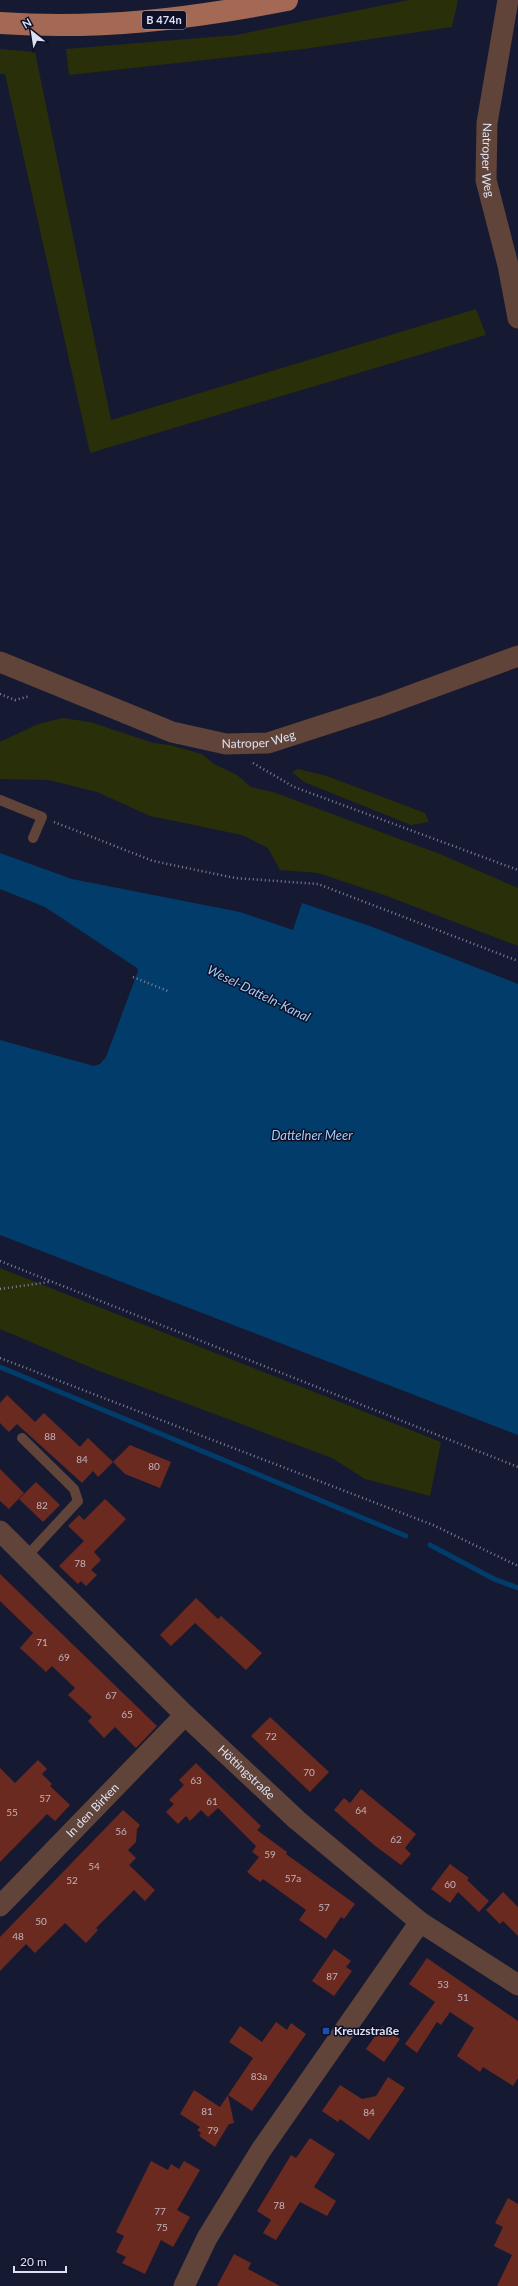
<svg xmlns="http://www.w3.org/2000/svg" width="518" height="2286" viewBox="0 0 518 2286" font-family="Lato,sans-serif">
	<rect width="100%" height="100%" fill="#161932"/>
	<!-- green -->
	<g fill="#292f08">
		<polygon points="409,0 458,0 452,27 304,49 69,75 66,49 236,35"/>
		<polygon points="0,49 35,52 111,420 476,309 486,335 90,453 5,74 0,74"/>
		<polygon points="63,718 90,722 154,743 170,745 202,754 214,764 237,775 251,787 273,792 440,854 518,888 518,946 384,895 318,873 280,870 268,848 242,835 150,816 97,792 49,780 0,779 0,742 38,724"/>
		<polygon points="298,769 327,776 425,813 429,822 411,825 304,782 292,772"/>
		<polygon points="0,1268 441,1442 430,1496 365,1479 332,1458 99,1371 0,1329"/>
	</g>
	<!-- water -->
	<polygon fill="#013c6a" points="0,853 72,879 240,912 293,930 302,903 370,926 518,984 518,1435 0,1235 0,1040 94,1066 100,1064 106,1057 138,971 137,968 45,907 0,889"/>
	<g fill="none" stroke-linecap="round" stroke-linejoin="round">
		<!-- stream -->
		<g stroke="#013c6a" stroke-width="5">
			<polyline points="0,1367 406,1536"/>
			<polyline points="430,1545 494,1579 518,1588"/>
		</g>
	</g>
	<!-- building -->
	<g fill="#6b2a20">
		<polygon points="7,1395 35,1422 44,1413 80,1447 88,1438 113,1462 98,1477 93,1471 82,1483 17,1424 9,1432 0,1423 0,1403"/>
		<polygon points="130,1445 171,1462 160,1488 125,1474 113,1462"/>
		<polygon points="0,1469 24,1493 9,1509 0,1501"/>
		<polygon points="36,1482 60,1505 43,1522 19,1499"/>
		<polygon points="105,1499 126,1519 94,1552 101,1560 91,1570 97,1575 86,1586 81,1581 78,1584 59,1566 84,1541 68,1526 79,1515 84,1520"/>
		<polygon points="0,1574 157,1726 136,1748 115,1727 104,1738 88,1721 92,1717 68,1695 75,1688 52,1666 46,1672 20,1648 33,1633 0,1601"/>
		<polygon points="196,1598 218,1619 221,1616 262,1653 246,1670 195,1623 171,1646 160,1635"/>
		<polygon points="270,1717 329,1772 310,1792 251,1736"/>
		<polygon points="38,1760 47,1769 42,1774 52,1784 50,1786 70,1805 55,1821 47,1814 0,1862 0,1768 15,1783"/>
		<polygon points="196,1763 261,1826 257,1830 287,1852 286,1854 355,1904 344,1919 341,1917 326,1939 299,1920 306,1910 263,1879 260,1882 247,1872 259,1857 252,1852 256,1846 218,1808 208,1817 201,1810 190,1821 186,1816 178,1824 166,1812 174,1804 169,1800 184,1785 179,1780"/>
		<polygon points="361,1789 416,1834 405,1848 411,1854 401,1865 374,1845 334,1810 344,1798 350,1803"/>
		<polygon points="123,1810 140,1825 137,1829 136,1842 128,1850 136,1858 129,1865 155,1890 145,1901 134,1890 96,1928 98,1930 86,1943 65,1923 35,1953 26,1944 0,1971 0,1937"/>
		<polygon points="450,1864 469,1878 467,1880 489,1901 479,1912 458,1892 450,1903 431,1889"/>
		<polygon points="503,1892 518,1907 518,1936 503,1921 500,1924 486,1910"/>
		<polygon points="334,1949 351,1961 346,1967 352,1971 334,1996 312,1981"/>
		<polygon points="427,1958 518,2021 518,2078 513,2086 483,2067 480,2072 457,2056 474,2028 450,2012 441,2025 437,2022 417,2053 405,2044 435,2002 409,1984"/>
		<polygon points="276,2022 287,2030 291,2023 306,2034 252,2111 228,2095 253,2058 229,2042 240,2026 262,2042"/>
		<polygon points="382,2026 400,2039 384,2062 366,2049"/>
		<polygon points="388,2077 405,2088 369,2140 340,2119 338,2122 322,2111 340,2085 362,2099 376,2096"/>
		<polygon points="194,2090 220,2107 228,2095 234,2123 229,2124 215,2147 199,2136 201,2133 197,2130 200,2127 180,2114"/>
		<polygon points="310,2138 335,2154 314,2187 336,2201 327,2216 300,2202 276,2240 263,2233 271,2220 257,2211 291,2155 296,2158"/>
		<polygon points="151,2161 168,2170 171,2164 179,2169 184,2161 200,2170 177,2210 190,2217 181,2233 173,2247 161,2240 145,2274 122,2263 126,2257 116,2252 124,2236 116,2232"/>
		<polygon points="508,2198 518,2204 518,2286 497,2286 512,2255 494,2246 503,2227 495,2223"/>
		<polygon points="234,2254 251,2263 248,2269 280,2286 217,2286"/>
	</g>
	<g fill="none" stroke-linecap="round" stroke-linejoin="round">
		<!-- path -->
		<g stroke="#808398" stroke-width="2.5" stroke-dasharray="1 3" stroke-linecap="butt">
			<polyline points="0,694 15,700 30,696"/>
			<polyline points="253,763 294,787 518,870"/>
			<polyline points="54,822 153,861 235,878 318,884 518,961"/>
			<polyline points="133,977 170,992"/>
			<polyline points="0,1261 518,1467"/>
			<polyline points="0,1289 49,1282"/>
			<polyline points="0,1358 433,1525 518,1566"/>
		</g>
		<!-- service -->
		<g stroke="#604339" stroke-width="10">
			<polyline points="0,800 42,817 33,838"/>
			<polyline points="22,1438 74,1489 78,1501 27,1556"/>
		</g>
		<!-- minor -->
		<g stroke="#604339" stroke-width="21">
			<path id="s1" d="M508,0L487,123L486,180L508,265L518,318"/>
			<path id="s2" d="M0,662L172,732L226,744L268,743L382,706L518,656"/>
			<path id="s3" d="M0,1531L185,1715L297,1820L420,1922L518,1985"/>
			<path id="s4" d="M0,1906L185,1715"/>
			<polyline points="184,2286 207,2238 261,2150 420,1922"/>
		</g>
		<!-- primary -->
		<path stroke="#a46955" stroke-width="22" d="M0,23C100,30 189,19 287,0"/>
	</g>
	<!-- markers -->
	<rect fill="#1a4fb4" stroke="#0d1027" stroke-width="1.5" x="322" y="2027" width="8" height="8" rx="2"/>
	<g text-anchor="middle" stroke-width="3" stroke-linejoin="round" paint-order="stroke">
		<!-- number labels -->
		<g font-size="10" fill="#c1b3be">
			<text x="50" y="1440">88</text>
			<text x="82" y="1463">84</text>
			<text x="154" y="1470">80</text>
			<text x="42" y="1509">82</text>
			<text x="80" y="1567">78</text>
			<text x="42" y="1646">71</text>
			<text x="64" y="1661">69</text>
			<text x="111" y="1699">67</text>
			<text x="127" y="1718">65</text>
			<text x="271" y="1740">72</text>
			<text x="309" y="1776">70</text>
			<text x="196" y="1784">63</text>
			<text x="45" y="1802">57</text>
			<text x="212" y="1805">61</text>
			<text x="361" y="1814">64</text>
			<text x="12" y="1816">55</text>
			<text x="121" y="1835">56</text>
			<text x="396" y="1843">62</text>
			<text x="270" y="1858">59</text>
			<text x="94" y="1870">54</text>
			<text x="293" y="1882">57a</text>
			<text x="72" y="1884">52</text>
			<text x="450" y="1888">60</text>
			<text x="324" y="1911">57</text>
			<text x="41" y="1925">50</text>
			<text x="18" y="1940">48</text>
			<text x="332" y="1980">87</text>
			<text x="443" y="1988">53</text>
			<text x="463" y="2001">51</text>
			<text x="259" y="2080">83a</text>
			<text x="207" y="2115">81</text>
			<text x="369" y="2116">84</text>
			<text x="213" y="2134">79</text>
			<text x="279" y="2209">78</text>
			<text x="160" y="2215">77</text>
			<text x="162" y="2231">75</text>
		</g>
		<!-- shield labels -->
		<rect fill="#0d1027" stroke="#9fa2b6" stroke-width="1" x="142" y="11" width="44" height="18" rx="3"/>
		<g font-size="11" font-weight="bold" fill="#dee1f3">
			<text x="164" y="24">B 474n</text>
		</g>
		<!-- street labels -->
		<g font-size="12" fill="#dee1f3" stroke="#0d1027">
			<text dy="4" stroke="none"><textPath href="#s1" startOffset="162">Natroper Weg</textPath></text>
			<text dy="4" stroke="none"><textPath href="#s2" startOffset="274">Natroper Weg</textPath></text>
			<text dy="4" stroke="none"><textPath href="#s3" startOffset="345">Höttingstraße</textPath></text>
			<text dy="4" stroke="none"><textPath href="#s4" startOffset="133">In den Birken</textPath></text>
		</g>
		<!-- poi labels -->
		<g font-size="12" font-weight="bold" fill="#dee1f3" stroke="#0d1027" text-anchor="start">
			<text x="334" y="2035">Kreuzstraße</text>
		</g>
		<!-- water labels -->
		<g font-size="13" font-style="italic" fill="#a2cdf8" stroke="#0d1027">
			<text transform="translate(259 993) rotate(26)" y="5">Wesel-Datteln-Kanal</text>
			<text x="312" y="1140">Dattelner Meer</text>
		</g>
	</g>
	<!-- north arrow -->
	<g transform="translate(32 32) rotate(330)" stroke="#0d1027" stroke-width="3" paint-order="stroke">
	<path d="M0-3L7 15L0 10L-7 15Z" fill="#dee1f3"/>
	<text y="-6" font-size="11" font-weight="bold" text-anchor="middle" fill="#dee1f3">N</text>
	</g>
	<!-- scale -->
	<path d="M14 2266v6h52v-6" fill="none" stroke="#dee1f3" stroke-width="2"/>
	<text x="20" y="2266" font-size="12" fill="#dee1f3" stroke="#0d1027" stroke-width="3" paint-order="stroke">20 m</text>
</svg>
